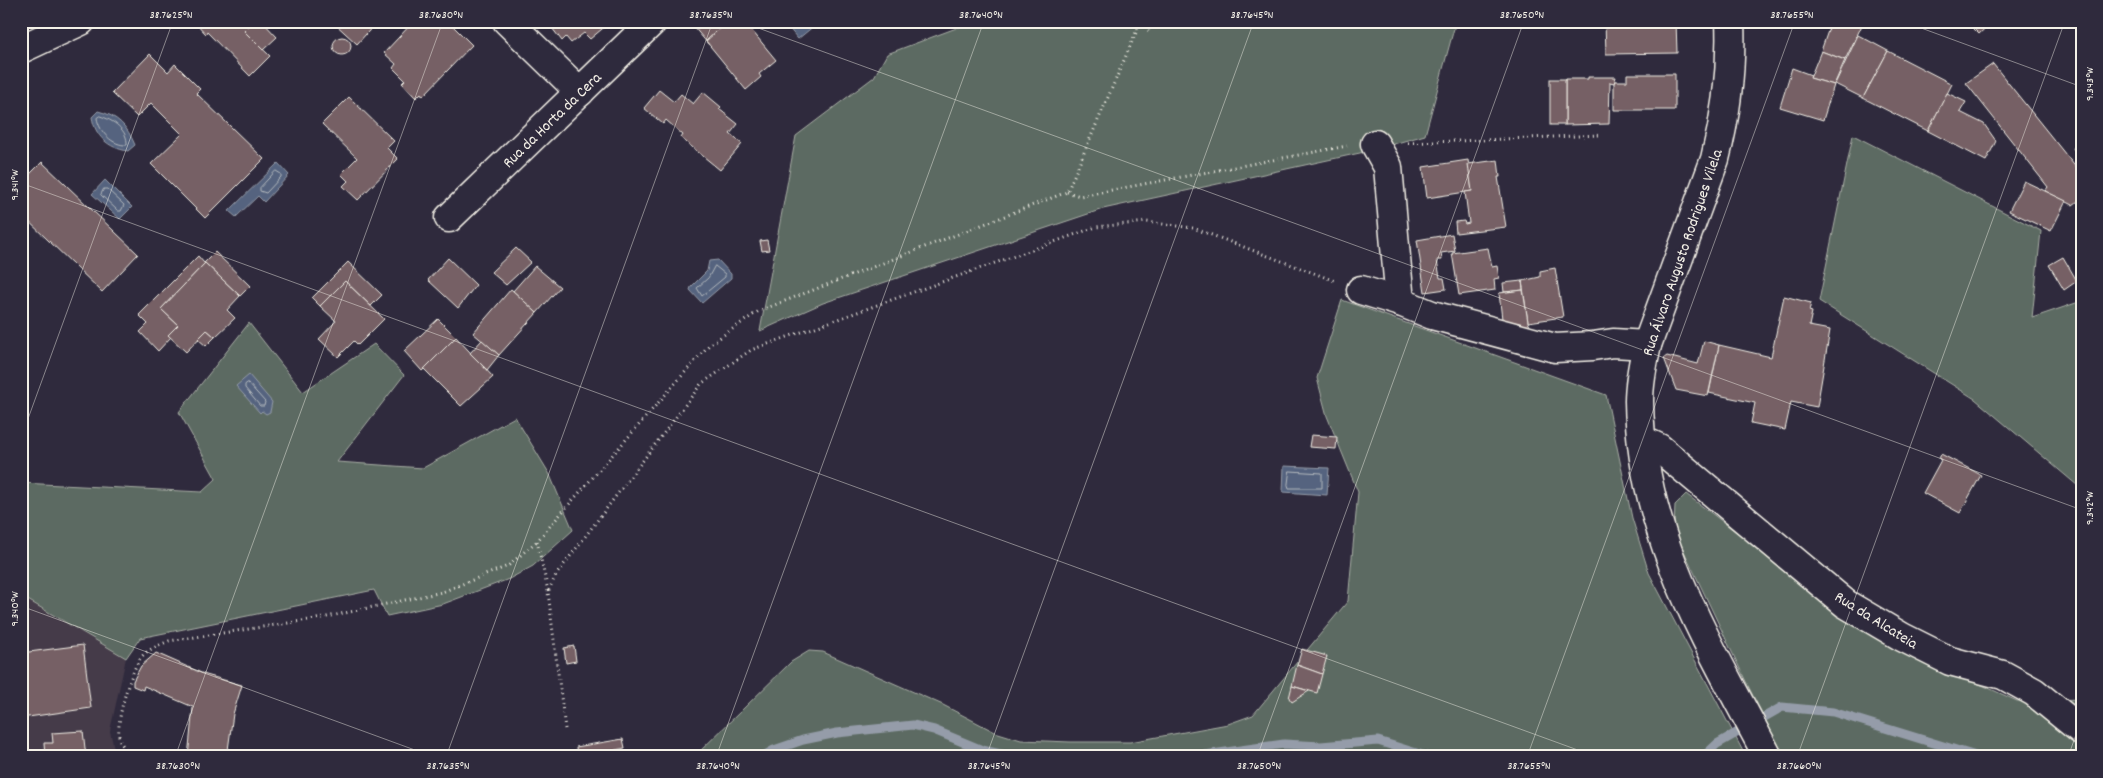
<svg xmlns="http://www.w3.org/2000/svg" width="2103" height="778" viewBox="0 0 2103 778" font-family="Dekko,sans-serif">
	<rect width="100%" height="100%" fill="#2f2a3d"/>
	<filter id="ink" filterUnits="userSpaceOnUse"><feTurbulence type="fractalNoise" baseFrequency=".02" numOctaves="2"/><feDisplacementMap in="SourceGraphic" scale="10" xChannelSelector="R" yChannelSelector="G"/><feConvolveMatrix kernelMatrix="1 2 1 2 8 2 1 2 1" color-interpolation-filters="sRGB"/></filter>
	<g filter="url(#ink)">
		<!-- built -->
		<polygon fill="#443a49" points="21,596 126,658 110,731 116,757 21,757"/>
		<!-- green -->
		<g fill="#5c6b62" stroke="#a8aea5">
			<polygon points="975,21 1089,21 1091,28 1100,21 1155,21 1147,33 1157,21 1456,21 1425,135 1369,151 1103,209 823,303 760,331 796,136 874,77 887,54"/>
			<polygon points="1853,135 2041,231 2032,318 2079,302 2082,302 2082,486 2078,486 1975,399 1819,301"/>
			<polygon points="1342,300 1606,395 1632,518 1649,573 1746,757 694,757 791,662 809,651 823,652 943,705 995,732 1021,740 1070,742 1130,742 1228,724 1253,715 1348,601 1358,492 1327,416 1317,378"/>
			<polygon points="249,323 303,392 374,344 404,375 337,462 423,468 515,417 549,473 573,530 533,566 509,579 443,604 387,616 374,590 140,638 126,658 21,596 21,483 202,492 216,479 179,412"/>
			<polygon points="1686,494 1872,635 2017,701 2082,699 2082,757 1785,757 1750,690 1674,530 1675,505"/>
		</g>
		<!-- water -->
		<g fill="#55647f" stroke="#959ca9">
			<polygon points="783,21 812,21 815,25 798,39"/>
			<path d="M98,111C118,116 127,126 135,145L128,151C108,148 95,136 92,117Z"/>
			<polygon points="278,163 289,175 264,202 258,196 236,217 229,211"/>
			<polygon points="105,180 132,207 120,219 92,194"/>
			<polygon points="718,260 731,274 731,278 702,303 690,290 691,287 707,271 709,261"/>
			<polygon points="249,375 272,402 270,412 266,414 262,411 260,413 236,386"/>
			<polygon points="1284,466 1329,468 1327,495 1283,492"/>
		</g>
		<g fill="none" stroke-linecap="round" stroke-linejoin="round">
			<!-- shore -->
			<g stroke="#b4b9be" stroke-width="1">
				<path d="M100,116C113,120 128,130 127,145C113,146 99,132 97,118Z"/>
				<polygon points="276,171 281,174 281,177 266,193 260,191 260,188"/>
				<polygon points="104,189 107,189 124,205 121,211 118,211 101,195"/>
				<polygon points="715,266 725,274 725,277 702,296 697,288 708,278"/>
				<polygon points="248,383 265,402 264,406 260,406 245,388 245,385"/>
				<polygon points="1290,471 1322,473 1322,488 1289,488 1288,485"/>
			</g>
			<!-- stream -->
			<g stroke="#959ca9" stroke-width="9">
				<polyline points="762,757 774,750 803,740 837,733 913,725 934,730 982,750 1015,757"/>
				<polyline points="1190,757 1284,744 1321,746 1378,741 1429,757"/>
				<polyline points="1703,757 1717,744 1782,707 1833,712 1979,757"/>
			</g>
		</g>
		<!-- building -->
		<g fill="#766065" stroke="#f4f1e8">
			<polygon points="194,21 254,21 244,31 270,56 250,76 207,32 206,34"/>
			<polygon points="254,21 262,21 277,37 263,50 244,31"/>
			<polygon points="332,21 377,21 377,22 357,44"/>
			<polygon points="414,21 420,23 422,21 448,21 472,45 423,96 421,93 416,98 402,83 405,80 393,68 396,64 384,53"/>
			<polygon points="554,21 605,21 608,24 590,39 584,33 571,43 566,37 562,41 552,28 557,24"/>
			<polygon points="699,21 743,21 732,29 726,23 706,41 709,45 693,26"/>
			<polygon points="744,21 776,60 759,74 761,77 746,90 706,41 726,23 732,29"/>
			<polygon points="1555,21 1571,21 1571,25 1555,26"/>
			<polygon points="1571,21 1605,21 1605,24 1571,25"/>
			<polygon points="1605,21 1676,21 1677,53 1606,54"/>
			<polygon points="1864,21 1845,60 1821,51 1829,28 1811,22"/>
			<polygon points="1966,21 1993,21 1979,34"/>
			<polygon points="1858,35 1888,51 1863,98 1835,84"/>
			<circle cx="342" cy="46" r="9"/>
			<polygon points="1821,51 1845,60 1834,85 1810,78"/>
			<polygon points="1888,51 1952,84 1928,131 1863,98"/>
			<polygon points="150,54 168,72 175,64 200,89 196,93 264,159 205,218 151,164 182,134 151,103 137,117 112,93"/>
			<polygon points="1993,64 2082,175 2082,198 2073,205 2045,191 2048,187 1966,83"/>
			<polygon points="1792,68 1811,75 1810,78 1834,85 1823,120 1780,107"/>
			<polygon points="1627,74 1675,74 1675,110 1614,110 1614,81 1627,81"/>
			<polygon points="1588,77 1616,77 1614,83 1610,82 1609,124 1565,125 1565,79 1588,79"/>
			<rect x="1550" y="79" width="15" height="46"/>
			<polygon points="659,90 674,102 681,94 693,104 703,92 721,107 719,109 738,124 730,134 742,144 720,170 681,138 683,135 666,120 663,124 644,108"/>
			<polygon points="1947,93 1966,102 1960,112 1984,124 1996,141 1986,161 1928,131"/>
			<polygon points="349,97 394,141 387,148 398,159 358,200 343,186 348,181 341,174 357,158 322,124"/>
			<polygon points="2082,143 2082,163 2073,148"/>
			<polygon points="1468,160 1472,191 1427,198 1423,167"/>
			<polygon points="1498,160 1500,177 1498,177 1506,227 1456,233 1455,222 1464,221 1465,224 1469,223 1465,192 1472,191 1468,164"/>
			<polygon points="42,162 138,254 102,292 21,214 21,183"/>
			<polygon points="2024,181 2066,201 2051,231 2009,211"/>
			<polygon points="1452,234 1455,251 1441,253 1442,260 1437,260 1440,278 1444,278 1446,289 1425,292 1417,240"/>
			<polygon points="767,240 769,250 762,251 760,241"/>
			<polygon points="516,248 531,262 506,285 491,272"/>
			<polygon points="1488,248 1492,267 1497,266 1499,278 1494,279 1495,290 1459,295 1452,253"/>
			<polygon points="215,252 250,286 240,296 205,263 161,309 178,325 168,335 171,337 158,351 140,332 148,324 139,315 198,256 204,263"/>
			<polygon points="2063,257 2077,281 2064,290 2049,265"/>
			<polygon points="448,258 476,285 458,308 428,280"/>
			<polygon points="348,262 382,295 371,306 345,281 320,306 312,298"/>
			<polygon points="205,263 240,296 227,310 235,318 215,337 207,330 186,352 168,335 178,325 161,309"/>
			<polygon points="535,266 560,287 537,313 513,291"/>
			<polygon points="1555,268 1563,317 1528,322 1522,281 1540,277 1540,271"/>
			<polygon points="345,281 384,319 358,345 354,341 338,357 319,339 336,321 320,306"/>
			<polygon points="1522,281 1523,290 1504,292 1503,283"/>
			<polygon points="511,289 537,313 499,355 473,333"/>
			<polygon points="1523,290 1528,322 1530,326 1502,319 1499,293"/>
			<polygon points="1784,296 1811,303 1809,311 1812,312 1809,326 1830,330 1817,407 1791,402 1785,430 1751,423 1755,403 1709,393 1719,345 1771,357"/>
			<polygon points="438,319 456,337 422,371 404,351"/>
			<polygon points="207,330 215,337 206,346 198,339"/>
			<polygon points="456,337 493,377 461,406 424,369"/>
			<polygon points="482,340 499,355 487,370 470,353"/>
			<polygon points="1704,341 1719,345 1708,396 1676,390 1664,358 1667,356 1698,364"/>
			<polygon points="1311,435 1337,437 1336,449 1309,447"/>
			<polygon points="1941,454 1981,475 1960,513 1923,493 1941,460 1939,459"/>
			<polygon points="83,645 91,708 21,718 21,653"/>
			<polygon points="574,646 576,661 566,663 564,648"/>
			<polygon points="1302,649 1327,656 1322,674 1297,665"/>
			<polygon points="156,653 206,675 242,685 233,714 227,757 188,757 193,707 144,686 143,690 133,686 133,681 141,666"/>
			<polygon points="1297,665 1322,674 1317,693 1292,686"/>
			<polygon points="1292,686 1309,691 1292,702 1289,698"/>
			<polygon points="83,731 86,757 45,757 44,743 53,743 52,733"/>
			<polygon points="623,739 625,748 615,750 616,757 577,757 576,747"/>
		</g>
		<g fill="none" stroke-linecap="round" stroke-linejoin="round">
			<!-- minor casing -->
			<g stroke="#f4f1e8" stroke-width="31">
				<g id="minor">
					<polyline points="507,21 580,92"/>
					<polyline points="21,49 81,21"/>
					<polyline points="1375,144 1388,167 1400,302"/>
					<polyline points="449,218 653,21"/>
					<polyline points="1361,290 1400,302 1432,315 1555,348 1593,346 1613,343 1647,345"/>
					<polyline points="1642,440 1659,448 1846,604 1902,637 1950,661 2003,675 2034,692 2082,731"/>
				</g>
			</g>
			<!-- major casing -->
			<g stroke="#f4f1e8" stroke-width="31">
				<path id="major" d="M1730,21C1732,69 1727,112 1715,159L1647,345C1643,363 1639,382 1639,401C1641,536 1708,642 1768,757"/>
			</g>
			<!-- path -->
			<g stroke="#f4f1e8" stroke-width="3" stroke-dasharray="1 4" stroke-linecap="butt">
				<polyline points="1408,143 1600,135"/>
				<polyline points="1067,192 1080,196 1347,146"/>
				<polyline points="548,591 537,541 709,345 759,311 1067,192 1141,21"/>
				<polyline points="565,729 548,592 556,575 701,384 751,350 1096,227 1147,222 1193,228 1335,281"/>
				<path d="M132,757C129,752 122,746 120,741C114,725 130,673 140,659C147,649 158,646 169,641L322,618L442,592L508,566L537,541"/>
			</g>
			<!-- minor -->
			<use href="#minor" stroke="#2f2a3d" stroke-width="28"/>
			<!-- major -->
			<use href="#major" stroke="#2f2a3d" stroke-width="28"/>
		</g>
	</g>
	<!-- ticks -->
	<path fill="none" stroke="#f4f1e8" stroke-width="1" stroke-opacity="0.45" d="M739,21L2082,510M1902,21L2082,87M21,183L1597,757M21,438L173,21M21,606L434,757M175,757L443,21M446,757L713,21M716,757L984,21M986,757L1254,21M1257,757L1524,21M1527,757L1795,21M1797,757L2065,21M2068,757L2082,718"/>
	<g text-anchor="middle" stroke-width="4.5" stroke-linejoin="round" paint-order="stroke">
		<!-- street labels -->
		<g font-size="16" fill="#f4f1e8" stroke="#2f2a3d">
			<text transform="translate(551 119) rotate(-44)" y="6">Rua da Horta da Cera</text>
			<text transform="translate(1681 252) rotate(-71)" y="6">Rua Álvaro Augusto Rodrigues Vilela</text>
			<text transform="translate(1877 619) rotate(32)" y="6">Rua da Alcateia</text>
		</g>
	</g>
	<!-- margin -->
	<rect width="2103" height="778" fill="none" stroke="#2f2a3d" stroke-width="55"/>
	<rect x="28" y="28" width="2048" height="722" fill="none" stroke="#f4f1e8" stroke-width="2"/>
	<g font-size="12" text-anchor="middle" fill="#f4f1e8">
		<text x="171" y="18">38.7625°N</text>
		<text x="441" y="18">38.7630°N</text>
		<text x="711" y="18">38.7635°N</text>
		<text x="981" y="18">38.7640°N</text>
		<text x="1252" y="18">38.7645°N</text>
		<text x="1522" y="18">38.7650°N</text>
		<text x="1792" y="18">38.7655°N</text>
		<text transform="translate(2089 84) rotate(-90)" y="4">9.343°W</text>
		<text transform="translate(14 185) rotate(-90)" y="4">9.341°W</text>
		<text transform="translate(2089 508) rotate(-90)" y="4">9.342°W</text>
		<text transform="translate(14 609) rotate(-90)" y="4">9.340°W</text>
		<text x="178" y="769">38.7630°N</text>
		<text x="448" y="769">38.7635°N</text>
		<text x="718" y="769">38.7640°N</text>
		<text x="989" y="769">38.7645°N</text>
		<text x="1259" y="769">38.7650°N</text>
		<text x="1529" y="769">38.7655°N</text>
		<text x="1799" y="769">38.7660°N</text>
	</g>
</svg>
